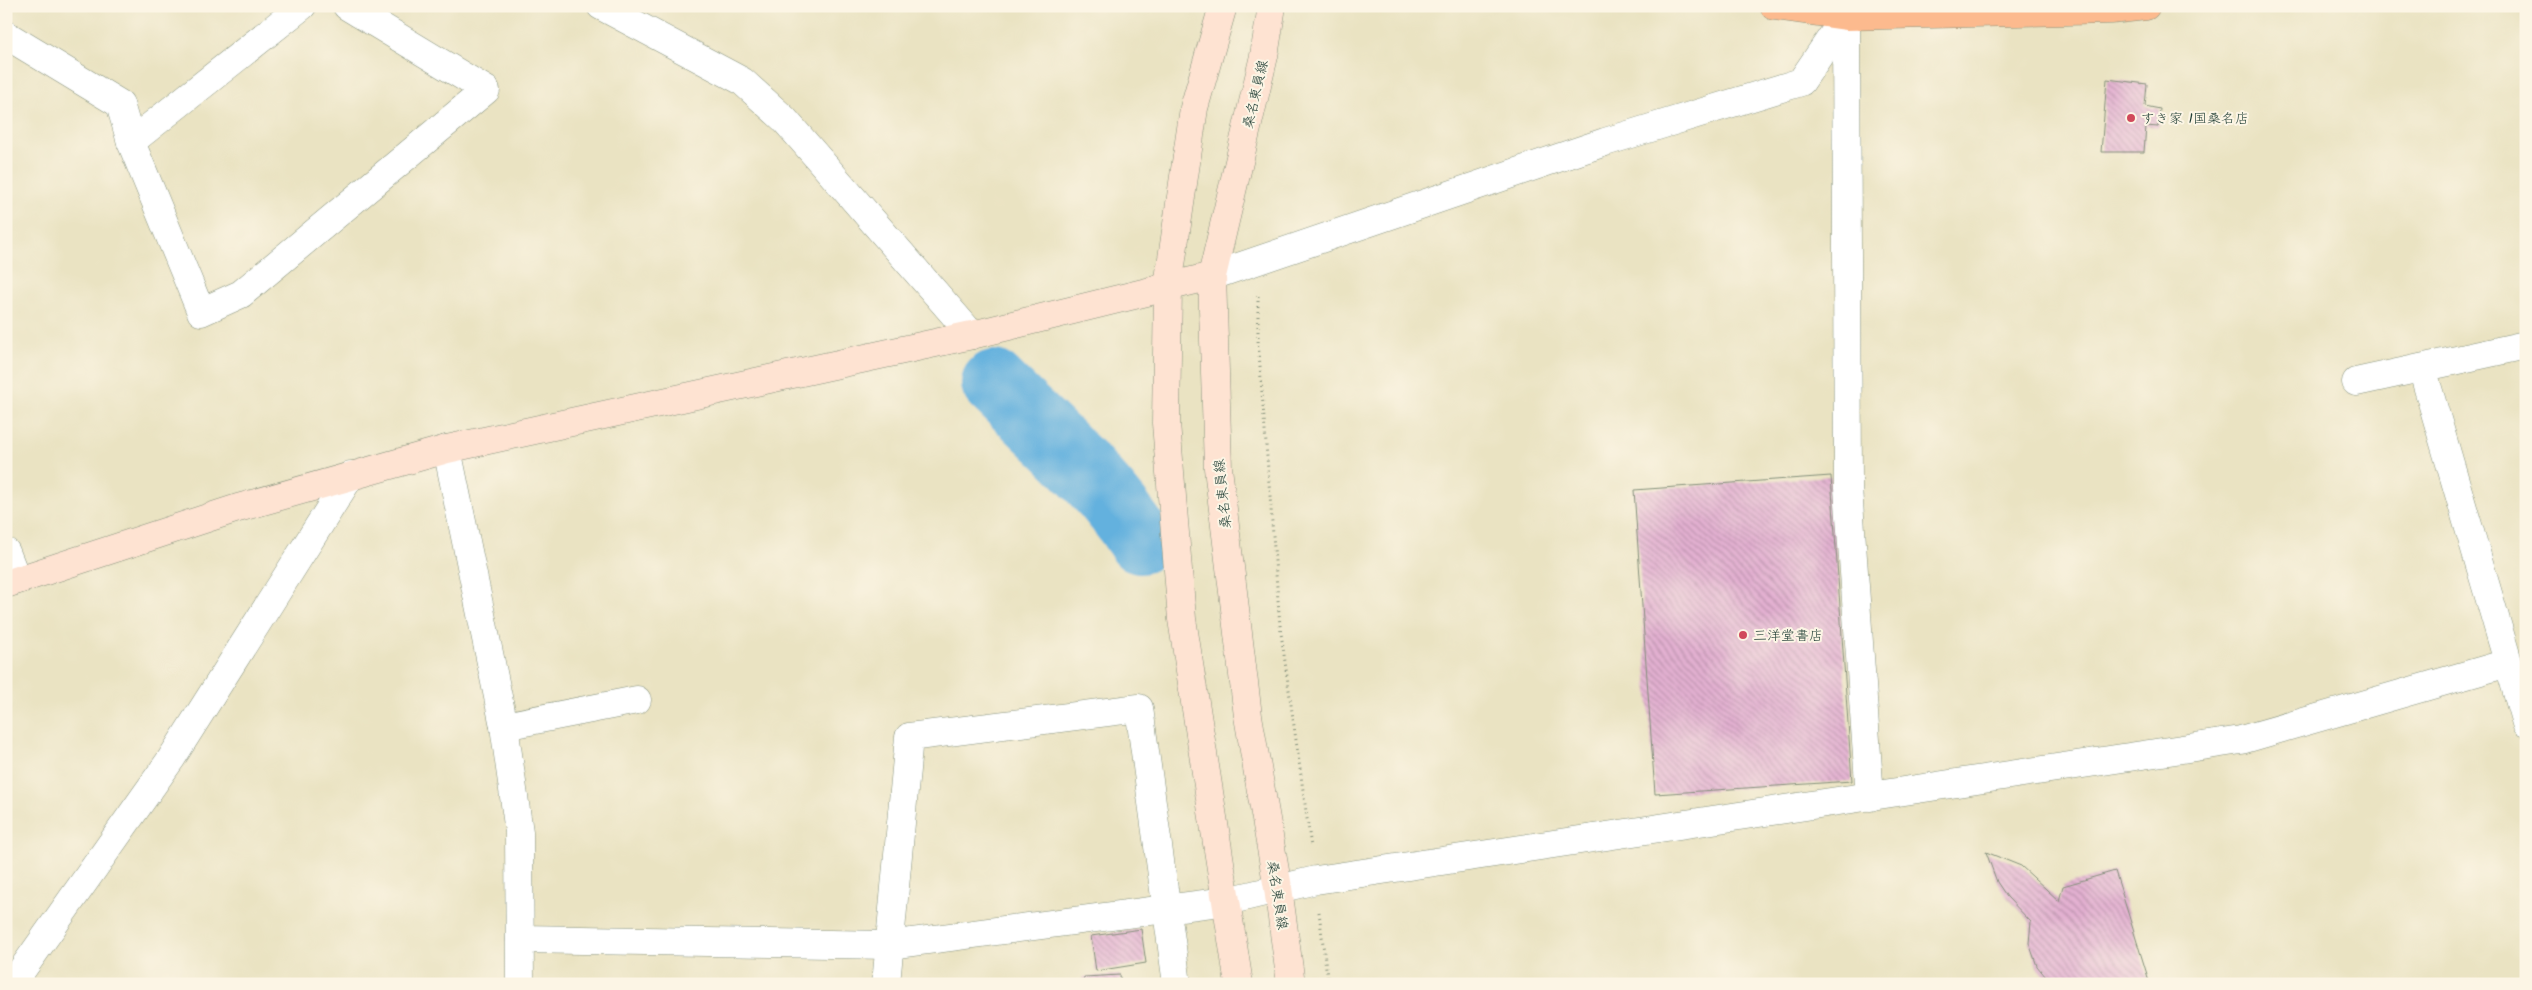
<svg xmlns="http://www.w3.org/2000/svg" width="2532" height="990" viewBox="0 0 2532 990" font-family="Kalam,'Klee One',sans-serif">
	<defs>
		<pattern id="building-back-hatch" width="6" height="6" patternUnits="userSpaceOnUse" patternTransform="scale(1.25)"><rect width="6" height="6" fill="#e3b0d1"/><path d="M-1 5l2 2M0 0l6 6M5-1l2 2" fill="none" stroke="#b790aa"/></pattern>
	</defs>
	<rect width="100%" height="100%" fill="#fcf5e5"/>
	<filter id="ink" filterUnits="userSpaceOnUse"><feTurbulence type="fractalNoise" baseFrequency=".02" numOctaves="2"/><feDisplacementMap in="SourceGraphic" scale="10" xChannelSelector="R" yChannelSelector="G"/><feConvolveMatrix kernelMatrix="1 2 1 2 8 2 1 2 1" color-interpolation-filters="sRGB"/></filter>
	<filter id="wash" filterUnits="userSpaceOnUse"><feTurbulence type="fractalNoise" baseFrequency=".0096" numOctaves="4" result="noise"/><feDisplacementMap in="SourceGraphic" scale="20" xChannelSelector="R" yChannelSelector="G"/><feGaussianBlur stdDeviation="1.12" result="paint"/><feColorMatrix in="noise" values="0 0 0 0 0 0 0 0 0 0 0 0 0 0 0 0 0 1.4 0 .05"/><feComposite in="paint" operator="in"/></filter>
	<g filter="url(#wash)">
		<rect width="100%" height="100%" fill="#eae3c2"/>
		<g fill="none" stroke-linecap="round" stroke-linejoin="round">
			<!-- river -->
			<path stroke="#64b1de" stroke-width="66" d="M994,383C1044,433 1103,481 1140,541"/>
		</g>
		<g id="blocks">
			<!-- building -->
			<g fill="url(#building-back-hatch)">
				<polygon points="2107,79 2147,84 2145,106 2160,109 2158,127 2146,126 2144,152 2101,152"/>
				<polygon points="1831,476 1852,781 1655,794 1634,490"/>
				<polygon points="1986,852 2021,866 2059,901 2063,886 2115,871 2150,984 2047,984 2050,982 2037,966 2029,943 2031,922 2007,897 1997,882"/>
				<polygon points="1141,929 1146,963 1096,971 1091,936"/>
				<polygon points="1120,975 1121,984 1082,984 1084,977"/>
			</g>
		</g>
	</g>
	<g filter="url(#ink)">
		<use href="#blocks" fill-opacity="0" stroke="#84907b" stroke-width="1"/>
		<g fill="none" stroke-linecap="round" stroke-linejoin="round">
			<!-- street casing -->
			<g stroke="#84907b" stroke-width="29">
				<g id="street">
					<polyline points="601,6 742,81 784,119 972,335"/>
					<polyline points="1846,16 1848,488 1870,797"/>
					<polyline points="6,35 120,104 131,142 201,312 241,294 486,90 347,6"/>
					<polyline points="131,142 302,6"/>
					<polyline points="1212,276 1605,142 1801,82 1846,16"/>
					<polyline points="2422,368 2526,723"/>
					<polyline points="2356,382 2526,345"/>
					<polyline points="447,449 504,726 519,832 520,984"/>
					<polyline points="6,552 17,580"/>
					<polyline points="504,726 637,700"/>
					<polyline points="520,939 889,945 1227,901 1316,880 2241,740 2508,663"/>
					<polyline points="12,984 171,759 351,475"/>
					<polyline points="886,984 909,737 1139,708 1177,984"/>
				</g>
			</g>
			<!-- secondary casing -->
			<g stroke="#84907b" stroke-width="29">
				<g id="secondary">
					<polyline points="1223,6 1194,108 1168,286 1166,423 1182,619 1239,984"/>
					<polyline points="1272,6 1264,56 1212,276 1218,468 1248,716 1278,888 1291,984"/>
					<polyline points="6,584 238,508 447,449 972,335 1212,276"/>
				</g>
			</g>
			<!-- highway casing -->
			<g stroke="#84907b" stroke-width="29">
				<polyline id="highway" points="1774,6 1846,16 2111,10 2146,6"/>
			</g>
			<!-- path -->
			<g stroke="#84907b" stroke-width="3" stroke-dasharray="1 4" stroke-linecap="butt">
				<polyline points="1258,296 1258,340 1280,626 1311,847"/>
				<polyline points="1319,912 1328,984"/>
			</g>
			<!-- street -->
			<use href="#street" stroke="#fff" stroke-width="28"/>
			<!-- secondary -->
			<use href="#secondary" stroke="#fee3d2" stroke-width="28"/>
			<!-- highway -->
			<use href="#highway" stroke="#fcba8e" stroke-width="28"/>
		</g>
	</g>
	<!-- markers -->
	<g fill="#d1495b" stroke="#fcf5e5" stroke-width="2">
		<circle cx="2131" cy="118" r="5"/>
		<circle cx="1743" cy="635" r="5"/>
	</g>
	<g text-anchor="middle" stroke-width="4" stroke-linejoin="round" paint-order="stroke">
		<!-- street labels -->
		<g font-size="14" fill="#1f3d34" stroke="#fcf5e5">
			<text transform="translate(1255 94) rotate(-77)" y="5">桑名東員線</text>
			<text transform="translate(1222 494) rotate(-96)" y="5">桑名東員線</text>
			<text transform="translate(1278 895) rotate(81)" y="5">桑名東員線</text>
		</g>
		<!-- poi labels -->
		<g font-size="14" fill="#1f3d34" stroke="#fcf5e5" text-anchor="start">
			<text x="2141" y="123">すき家 1国桑名店</text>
			<text x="1753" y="640">三洋堂書店</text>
		</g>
	</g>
	<!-- margin -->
	<rect width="2532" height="990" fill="none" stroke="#fcf5e5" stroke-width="25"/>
</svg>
